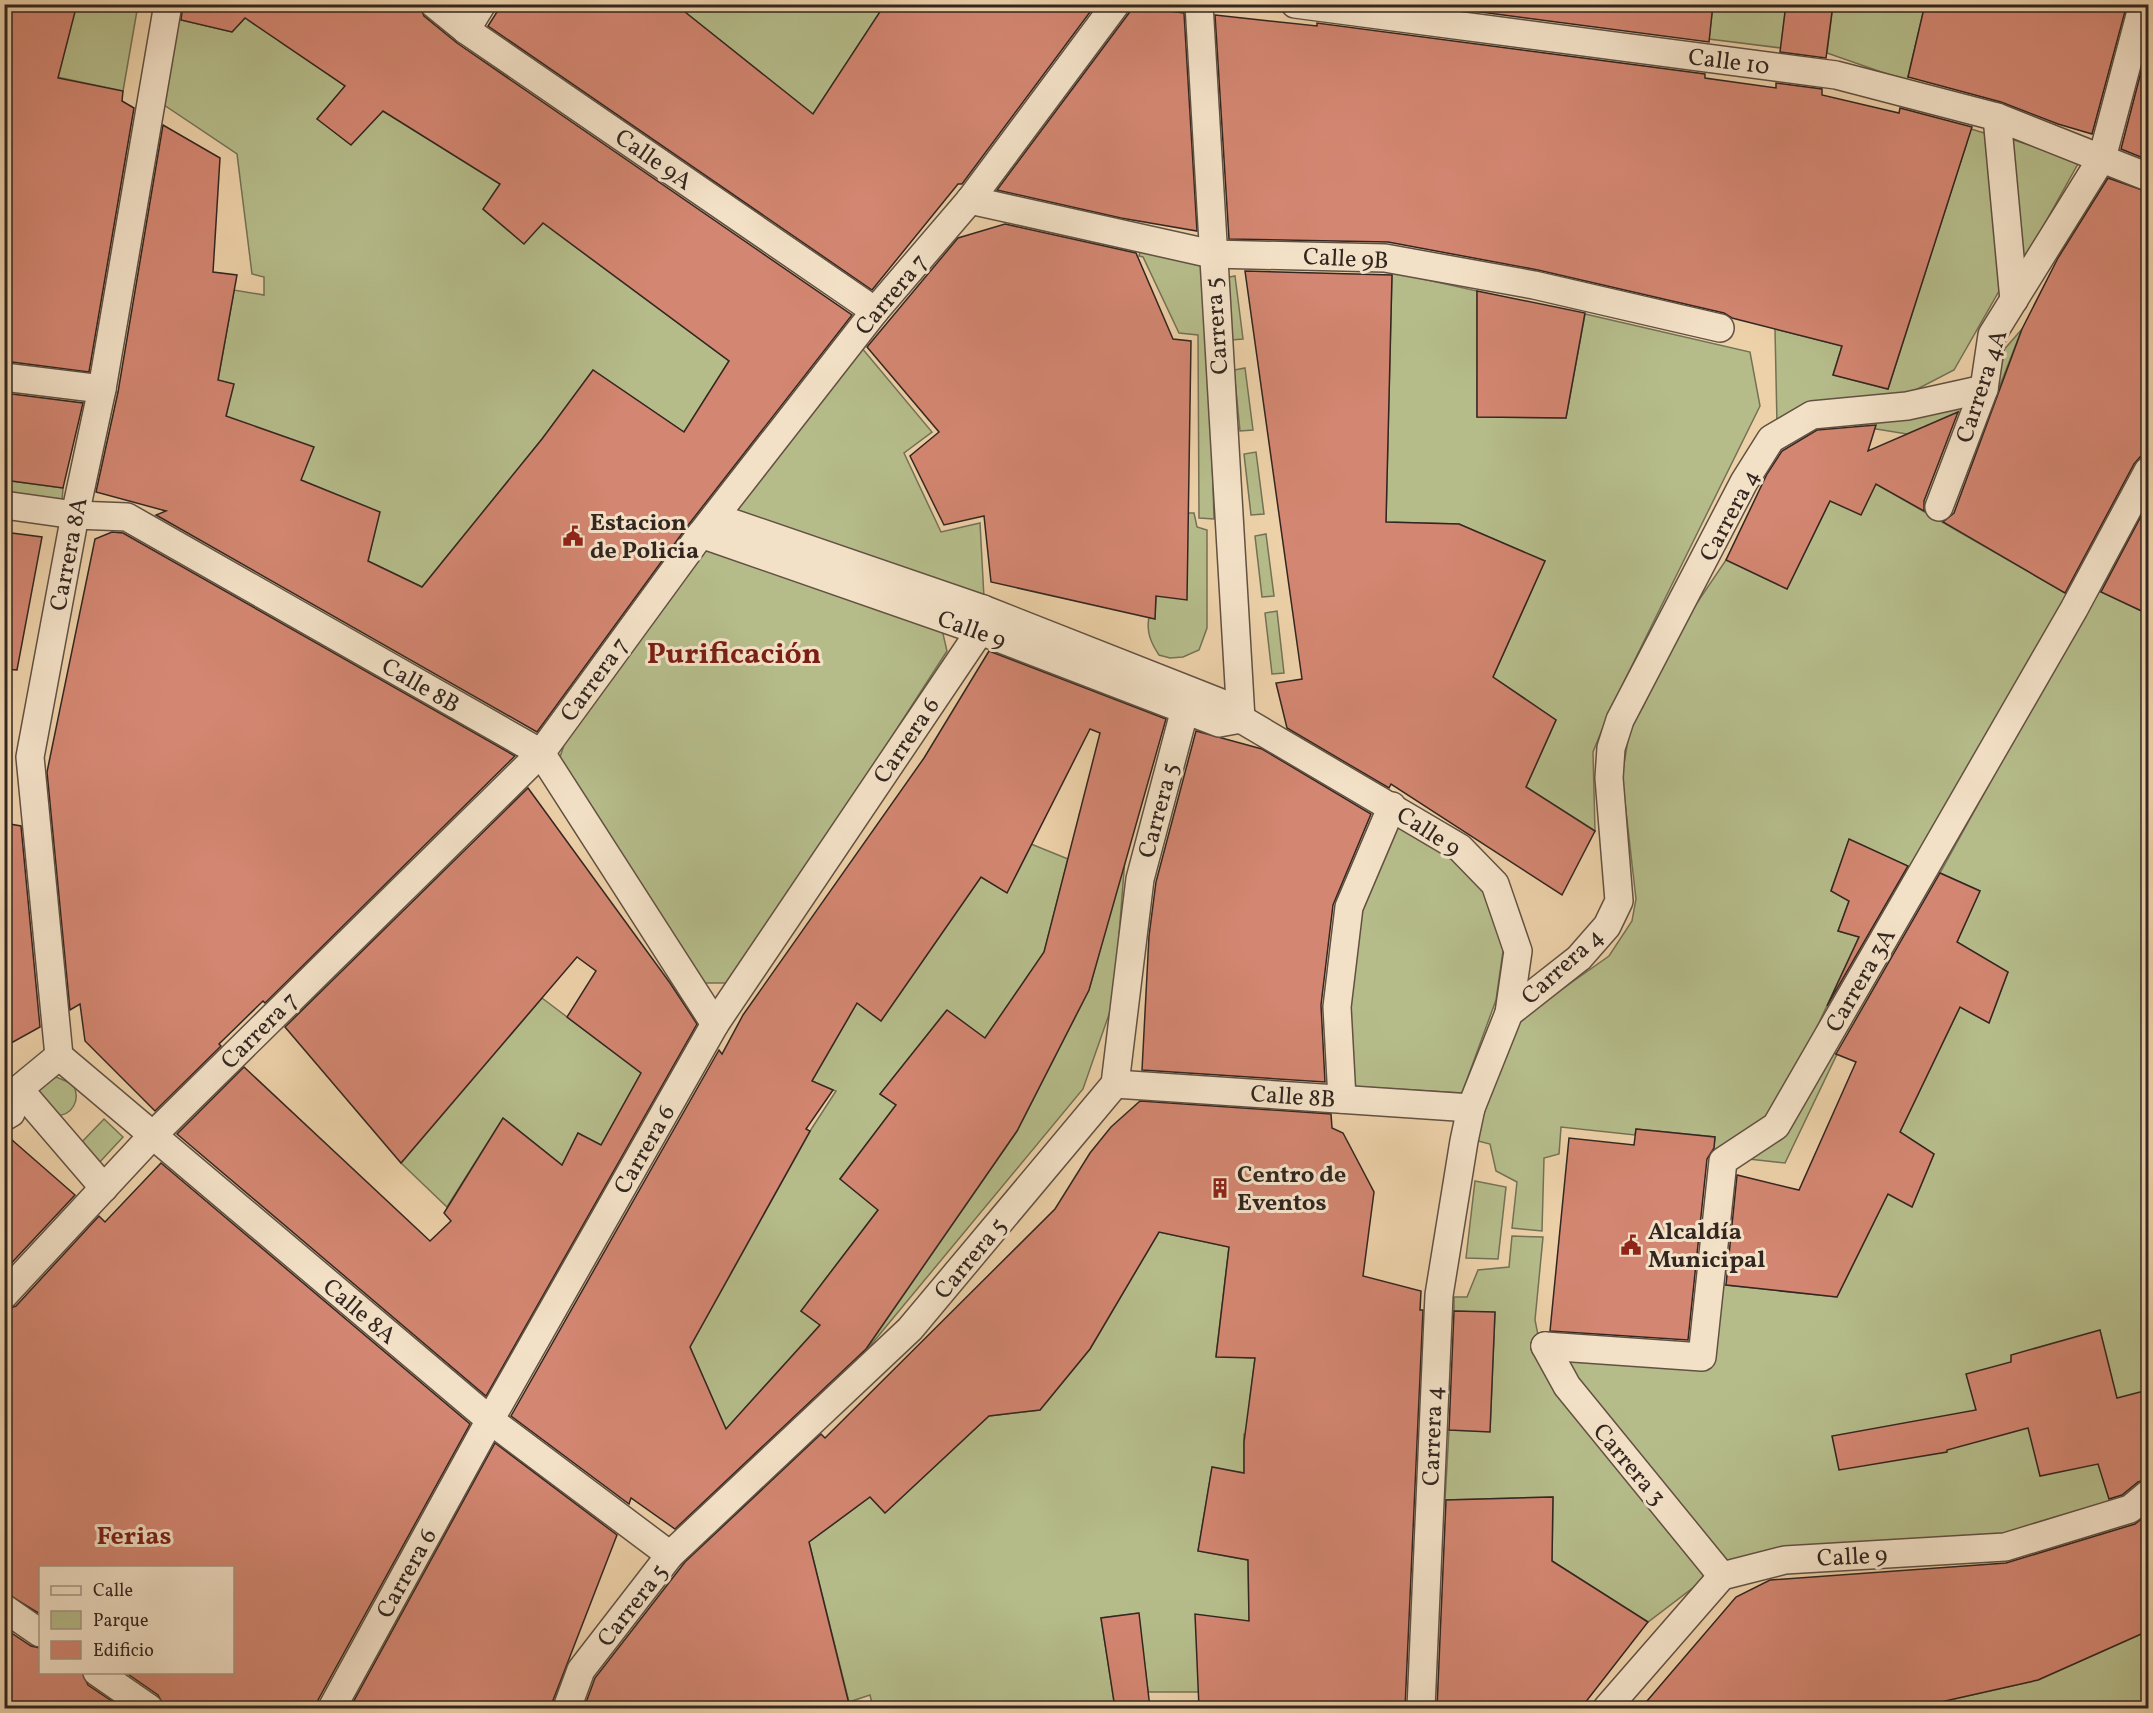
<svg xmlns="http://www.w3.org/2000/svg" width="2153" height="1713" viewBox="0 0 2153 1713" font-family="Vollkorn,serif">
	<rect width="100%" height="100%" fill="#edd1a9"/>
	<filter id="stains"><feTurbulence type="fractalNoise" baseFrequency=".00333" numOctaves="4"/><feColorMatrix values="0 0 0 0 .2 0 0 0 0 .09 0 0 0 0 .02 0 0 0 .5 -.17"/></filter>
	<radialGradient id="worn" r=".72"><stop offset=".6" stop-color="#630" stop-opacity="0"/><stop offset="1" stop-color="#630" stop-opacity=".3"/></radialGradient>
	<!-- green -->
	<g fill="#b5bc8a" stroke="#747155" stroke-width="1.5">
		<polygon points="680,4 885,5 813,114 678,7"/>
		<polygon points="5,5 138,5 123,91 5,66"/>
		<polygon points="257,5 279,41 345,86 318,119 383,111 500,184 483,209 523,243 543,223 729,361 684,432 593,370 546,434 422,587 368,561 379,512 301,480 226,416 233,384 218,380 234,290 264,295 264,277 252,274 237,154 161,103 177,19 232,32"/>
		<polygon points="1713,5 1786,5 1781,48 1709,39"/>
		<polygon points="1833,5 1925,5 1907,81 1827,53"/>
		<polygon points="1971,129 1991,135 1999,291 1954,370 1902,397 1777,424 1775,329 1842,346 1833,375 1888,389"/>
		<polygon points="2011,139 2079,162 2020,268"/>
		<polygon points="1143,241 1206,256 1214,519 1199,518 1198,335 1179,333 1143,257 1139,256"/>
		<polygon points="1392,272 1477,291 1477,417 1566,418 1585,314 1750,352 1760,406 1610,710 1593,752 1595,831 1526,787 1556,720 1493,677 1545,561 1459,524 1386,522"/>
		<polygon points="1235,276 1243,339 1231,340 1224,278"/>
		<polygon points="2022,329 1995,398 1907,434 1864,427 1845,418 1968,391"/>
		<polygon points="856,341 932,432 904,453 941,532 980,523 984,598 734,514"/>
		<polygon points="1245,368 1253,430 1240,431 1234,370"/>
		<polygon points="1256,452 1264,514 1251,515 1244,454"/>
		<polygon points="5,480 63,488 62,501 5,492"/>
		<polygon points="1876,484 2067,594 1921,872 1849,840 1831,891 1849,901 1838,931 1859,937 1810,1042 1837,1054 1785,1163 1713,1155 1715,1137 1636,1129 1635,1135 1561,1127 1559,1154 1544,1158 1542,1231 1512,1228 1517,1182 1496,1171 1490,1144 1474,1140 1480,1107 1521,1018 1609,956 1632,921 1636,899 1622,776 1630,728 1643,707 1682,625 1726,560 1787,589 1830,501"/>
		<path d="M1188,513H1194L1197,527L1207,530V628L1199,650L1183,657L1170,658L1159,655C1151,643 1146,632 1149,617L1155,618L1156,596Z"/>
		<polygon points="1266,534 1274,596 1262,597 1255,536"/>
		<polygon points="721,548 941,625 947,651 733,983 701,983 558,763 565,742 694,554"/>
		<polygon points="2097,590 2148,614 2148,1390 2145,1392 2148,1405 2148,1487 2127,1504 2004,1541 1726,1568 1558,1353 1706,1363 1717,1284 1837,1297 1888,1194 1912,1207 1934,1154 1900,1132 1960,1007 1989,1023 2008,972 1957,942 1980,891 1940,873"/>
		<polygon points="1277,611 1284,673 1272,674 1265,613"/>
		<polygon points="1395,822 1454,858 1486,893 1505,937 1496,1000 1462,1093 1348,1086 1344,1010 1357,908"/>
		<polygon points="1031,844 1068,859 1044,953 985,1038 946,1011 880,1094 896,1105 840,1179 878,1210 801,1311 820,1325 726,1429 690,1347 812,1128 836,1091 812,1081 857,1003 881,1021 981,877 1007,892"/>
		<polygon points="1125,858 1114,1000 1083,1089 860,1358 1017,1131 1089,990"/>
		<polygon points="542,998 641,1073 601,1145 578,1133 562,1165 503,1118 447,1207 401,1163"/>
		<path d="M56,1077L73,1084C81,1100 73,1116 54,1116L38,1091L41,1086Z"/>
		<polygon points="104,1119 123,1137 98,1164 78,1146"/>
		<polygon points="1475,1181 1506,1187 1498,1259 1466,1258"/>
		<polygon points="1159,1232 1229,1247 1216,1356 1255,1358 1250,1399 1316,1410 1310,1443 1244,1434 1244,1473 1212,1468 1198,1551 1248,1560 1249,1621 1199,1692 1148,1692 1138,1613 1101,1618 1115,1708 873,1708 870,1695 849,1702 809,1542 870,1497 885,1513 989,1416 1040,1410 1090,1349"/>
		<polygon points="1512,1236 1543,1237 1535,1320 1542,1355 1711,1574 1648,1622 1552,1561 1553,1497 1445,1500 1449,1430 1490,1431 1495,1313 1454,1311 1454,1297 1467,1297 1478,1270 1509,1267"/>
		<polygon points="2148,1631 2148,1708 1914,1708 2038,1680"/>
	</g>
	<!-- building -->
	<g fill="#d38671" stroke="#332620" stroke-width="1.5" fill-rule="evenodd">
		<polygon points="4,4 77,4 58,78 123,91 122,101 134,108 89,372 4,361"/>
		<polygon points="183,4 419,4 424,16 457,43 852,315 689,524 537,732 156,515 166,511 96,492 118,392 163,125 220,158 213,272 237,275 218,380 234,384 226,416 314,447 301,480 380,512 368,561 422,587 542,439 593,370 684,432 729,361 543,223 524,244 483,209 500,184 383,111 351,145 317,119 345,86 245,18 232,32 181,20"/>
		<polygon points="502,4 675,4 813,114 885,4 1096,4 962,184 958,184 872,290 488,26"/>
		<polygon points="1420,4 1713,4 1709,42"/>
		<polygon points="1786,4 1833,4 1826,58 1780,52"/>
		<polygon points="1925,4 2127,4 2092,134 2058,124 2001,102 1908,77"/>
		<polygon points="1132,6 1184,13 1197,231 1121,218 997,190 1129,13"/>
		<polygon points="1215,15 1317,26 1317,23 1705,74 1705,78 1776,88 1776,83 1822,89 1822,95 1899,113 1900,108 1972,127 1888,389 1833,375 1842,346 1732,318 1724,313 1538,270 1388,242 1229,239"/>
		<polygon points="2148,45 2148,160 2121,149"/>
		<polygon points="2108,178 2148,192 2148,455 2140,457 2134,464 2065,593 1943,522 1954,513 2022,329 2058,258"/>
		<polygon points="1005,224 1136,253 1173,339 1191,341 1187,600 1156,596 1155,619 991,582 984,516 944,525 910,456 939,432 867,347 958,238"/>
		<polygon points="1245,271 1392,275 1386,522 1459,524 1545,561 1493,677 1556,720 1526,787 1595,831 1562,895 1391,784 1389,788 1287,728 1276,683 1302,679"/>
		<polygon points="1477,291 1585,313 1566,418 1477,417"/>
		<polygon points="4,393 83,403 63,488 4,480"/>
		<polygon points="1958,412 1924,501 1924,511 1876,484 1861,515 1830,501 1787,589 1726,560 1767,474 1782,451 1817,430 1876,425 1868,451"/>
		<polygon points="2148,503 2148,614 2101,592"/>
		<polygon points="4,532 42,537 17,670 4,669"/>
		<polygon points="112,532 123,533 515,756 265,1003 263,1001 219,1044 221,1046 155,1111 85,1041 80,1004 70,1010 47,772 95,539"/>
		<path d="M989,651L1166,719L1089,990L1017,1131L866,1349L675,1529L631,1498L629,1504L511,1416L719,1050L722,1054L743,1015L924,758ZM1090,729L1100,733L1044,952L985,1038L947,1010L880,1094L896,1105L840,1179L878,1210L801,1311L820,1325L726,1429L690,1347L810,1131L806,1129L833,1090L812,1081L857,1003L881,1021L981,877L1007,893Z"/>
		<polygon points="1196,731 1262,749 1371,814 1333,905 1321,1005 1325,1082 1142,1070 1149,936 1156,882"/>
		<polygon points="528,788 670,983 697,1024 486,1396 177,1134 244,1067 430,1241 451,1221 444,1213 503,1118 562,1165 578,1133 601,1145 641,1073 567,1017 596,971 577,957 401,1163 285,1027"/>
		<polygon points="4,823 21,826 40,1027 4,1047"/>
		<polygon points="1849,839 1908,866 1827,1006 1859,937 1838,931 1849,901 1831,891"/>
		<polygon points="1940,873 1980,891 1957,942 2008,972 1989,1023 1960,1007 1900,1132 1934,1154 1912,1207 1888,1194 1837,1297 1726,1285 1737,1175 1799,1190 1856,1062 1836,1054"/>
		<polygon points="1140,1101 1331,1114 1332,1128 1343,1133 1374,1192 1363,1276 1421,1291 1420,1310 1423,1310 1405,1708 1199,1708 1195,1614 1249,1621 1248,1560 1198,1551 1212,1467 1244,1473 1244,1442 1255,1358 1216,1357 1229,1247 1159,1232 1090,1349 1040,1410 989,1416 885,1513 870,1497 809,1542 850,1708 584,1708 595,1678 685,1562 821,1434 825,1438 1055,1209 1090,1153 1111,1127"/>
		<polygon points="1636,1129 1715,1137 1714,1148 1707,1159 1688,1340 1550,1331 1569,1138 1634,1145"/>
		<polygon points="4,1133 75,1195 4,1271"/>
		<polygon points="161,1163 470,1424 318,1700 316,1708 165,1708 158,1695 125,1672 232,1672 232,1568 40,1568 40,1614 4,1592 4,1310 16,1306 99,1216 105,1222"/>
		<polygon points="1454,1311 1495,1312 1490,1432 1449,1430"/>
		<polygon points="2100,1330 2117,1398 2148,1390 2148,1479 2138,1482 2122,1495 2109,1499 2098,1464 2040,1476 2028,1428 1947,1450 1947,1452 1839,1470 1832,1436 1976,1410 1966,1374 2011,1362 2011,1355"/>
		<polygon points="495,1443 617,1535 550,1708 350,1708"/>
		<polygon points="1553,1497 1552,1561 1648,1622 1581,1708 1437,1708 1446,1500"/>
		<polygon points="2148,1514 2148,1631 2038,1680 1914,1708 1782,1704 1781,1708 1641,1708 1736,1597 1770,1580 2006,1563 2135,1524"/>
		<polygon points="1139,1613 1150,1708 1115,1708 1101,1618"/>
		<polygon points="4,1628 31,1646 40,1648 40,1672 82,1672 88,1685 122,1708 4,1708"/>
	</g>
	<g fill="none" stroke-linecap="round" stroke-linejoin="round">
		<!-- street casing -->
		<g stroke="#625142" stroke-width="30">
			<g id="street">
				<polyline points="434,4 466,30 875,311"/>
				<polyline points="1199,4 1241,719"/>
				<polyline points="1295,4 1836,75 1997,117 2148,177"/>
				<polyline points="466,30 482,4"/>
				<polyline points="1997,117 2014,300"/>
				<polyline points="970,200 1212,254 1385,258 1534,285 1720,328"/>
				<polyline points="4,377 102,389"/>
				<polyline points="4,505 75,515 127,517 541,753 715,1024"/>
				<polyline points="1939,507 1984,389 1992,335 2102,158 2143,4"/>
				<polyline points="715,517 983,609 1224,704 1241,719 1460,848 1495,884 1518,951 1509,1013"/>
				<polyline points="701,534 980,631 1219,723 1241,719"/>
				<polyline points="59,1056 30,757 75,515 102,389 168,4"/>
				<polyline points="59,1056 490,1420 670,1555"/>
				<polyline points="1115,1084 1471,1108"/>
				<polyline points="19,1089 104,1188"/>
				<polyline points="19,1089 59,1056"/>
				<polyline points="1342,1099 1337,1007 1349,907 1392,806"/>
				<polyline points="4,1117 11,1113 19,1089"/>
				<polyline points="4,1295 152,1136 541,753 701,534 875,311 970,200 1116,4"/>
				<polyline points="1545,1346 1702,1357 1723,1161 1776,1126 2074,609 2148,471"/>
				<polyline points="1545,1346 1567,1386 1722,1576"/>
				<polyline points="4,1608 40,1633"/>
				<polyline points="97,1672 149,1708"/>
				<polyline points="332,1708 490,1420 715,1024 980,631 983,609"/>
				<polyline points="567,1708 581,1670 670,1555 910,1329 1115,1084 1140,879 1185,709"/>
				<polyline points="1421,1708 1439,1295 1464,1141 1471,1108 1509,1013 1579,958 1607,926 1619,901 1609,778 1611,748 1620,720 1744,482 1771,439 1812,415 1907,406 1984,389"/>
				<polyline points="1607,1708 1722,1576 1785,1560 2005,1547 2130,1509 2148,1494"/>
			</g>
		</g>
		<!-- street -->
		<use href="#street" stroke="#f3e1c7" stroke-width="27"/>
	</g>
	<!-- icons -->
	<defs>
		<g id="civic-bare" transform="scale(1.62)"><path d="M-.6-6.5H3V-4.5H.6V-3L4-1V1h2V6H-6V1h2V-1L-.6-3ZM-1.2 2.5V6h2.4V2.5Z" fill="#8f2418" stroke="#f3e1c7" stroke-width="2.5" paint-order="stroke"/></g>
		<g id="building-bare" transform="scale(1.62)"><path d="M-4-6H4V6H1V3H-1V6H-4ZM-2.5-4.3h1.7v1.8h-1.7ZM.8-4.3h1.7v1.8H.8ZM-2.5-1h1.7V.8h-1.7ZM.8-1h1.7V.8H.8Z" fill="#8f2418" stroke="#f3e1c7" stroke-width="2.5" paint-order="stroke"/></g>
	</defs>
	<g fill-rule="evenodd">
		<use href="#civic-bare" x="573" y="536"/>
		<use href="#building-bare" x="1220" y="1188"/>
		<use href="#civic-bare" x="1631" y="1245"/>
	</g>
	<g text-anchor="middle" stroke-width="6" stroke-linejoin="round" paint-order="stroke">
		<!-- street labels -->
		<g font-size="24" fill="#332620" stroke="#f3e1c7">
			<text transform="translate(1729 61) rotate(7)" y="8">Calle 10</text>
			<text transform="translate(654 159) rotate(35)" y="8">Calle 9A</text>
			<text transform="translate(1346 258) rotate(3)" y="8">Calle 9B</text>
			<text transform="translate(891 294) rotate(-50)" y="8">Carrera 7</text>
			<text transform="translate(1216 326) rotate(-94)" y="8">Carrera 5</text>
			<text transform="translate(1981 386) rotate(-72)" y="8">Carrera 4A</text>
			<text transform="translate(1729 515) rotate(-62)" y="8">Carrera 4</text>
			<text transform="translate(68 554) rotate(-79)" y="8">Carrera 8A</text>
			<text transform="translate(972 629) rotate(20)" y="8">Calle 9</text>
			<text transform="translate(594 679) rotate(-54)" y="8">Carrera 7</text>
			<text transform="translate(421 685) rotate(30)" y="8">Calle 8B</text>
			<text transform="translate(906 740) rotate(-56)" y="8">Carrera 6</text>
			<text transform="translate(1158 810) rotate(-75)" y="8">Carrera 5</text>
			<text transform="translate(1429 831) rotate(33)" y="8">Calle 9</text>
			<text transform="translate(1562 966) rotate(-42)" y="8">Carrera 4</text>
			<text transform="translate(1860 980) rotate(-60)" y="8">Carrera 3A</text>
			<text transform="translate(259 1030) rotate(-45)" y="8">Carrera 7</text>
			<text transform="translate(1293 1096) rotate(4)" y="8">Calle 8B</text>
			<text transform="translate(644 1149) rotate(-60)" y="8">Carrera 6</text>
			<text transform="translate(970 1258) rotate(-50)" y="8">Carrera 5</text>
			<text transform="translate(360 1311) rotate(40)" y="8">Calle 8A</text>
			<text transform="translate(1432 1436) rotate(-88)" y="8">Carrera 4</text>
			<text transform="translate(1630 1464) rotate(50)" y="8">Carrera 3</text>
			<text transform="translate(1852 1556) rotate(-3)" y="8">Calle 9</text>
			<text transform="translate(406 1573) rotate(-61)" y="8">Carrera 6</text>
			<text transform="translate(632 1605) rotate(-52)" y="8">Carrera 5</text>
		</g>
		<!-- poi labels -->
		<g font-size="24" font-weight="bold" fill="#332620" stroke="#f3e1c7" text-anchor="start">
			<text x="590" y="530">Estacion<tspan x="590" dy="28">de Policia</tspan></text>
			<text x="1237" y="1182">Centro de<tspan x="1237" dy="28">Eventos</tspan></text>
			<text x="1648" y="1239">Alcaldía<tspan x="1648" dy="28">Municipal</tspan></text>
		</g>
		<!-- neighbourhood labels -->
		<g font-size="26" font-weight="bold" fill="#7a1f14" stroke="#f3e1c7">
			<text x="134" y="1544">Ferias</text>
		</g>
		<!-- district labels -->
		<g font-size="30" font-weight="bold" fill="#7a1f14" stroke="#f3e1c7">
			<text x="734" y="663">Purificación</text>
		</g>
	</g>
	<!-- margin -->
	<rect width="2153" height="1713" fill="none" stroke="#edd1a9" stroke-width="24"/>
	<rect x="6" y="6" width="2141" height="1701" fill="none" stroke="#332620" stroke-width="3"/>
	<rect x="12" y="12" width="2129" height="1689" fill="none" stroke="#332620" stroke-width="1.5"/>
	<!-- legend -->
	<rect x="39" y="1566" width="195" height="108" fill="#f3e1c7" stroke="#a69684" stroke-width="1.5"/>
	<rect x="51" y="1586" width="30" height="9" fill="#f3e1c7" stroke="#a69684" stroke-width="1.5"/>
	<text x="93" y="1596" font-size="18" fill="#332620">Calle</text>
	<rect x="51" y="1611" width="30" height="18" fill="#b5bc8a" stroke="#a69684" stroke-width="1.5"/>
	<text x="93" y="1626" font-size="18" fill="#332620">Parque</text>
	<rect x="51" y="1641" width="30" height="18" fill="#d38671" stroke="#a69684" stroke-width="1.5"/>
	<text x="93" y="1656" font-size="18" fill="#332620">Edificio</text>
	<rect width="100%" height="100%" filter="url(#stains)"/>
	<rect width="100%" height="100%" fill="url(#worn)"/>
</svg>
